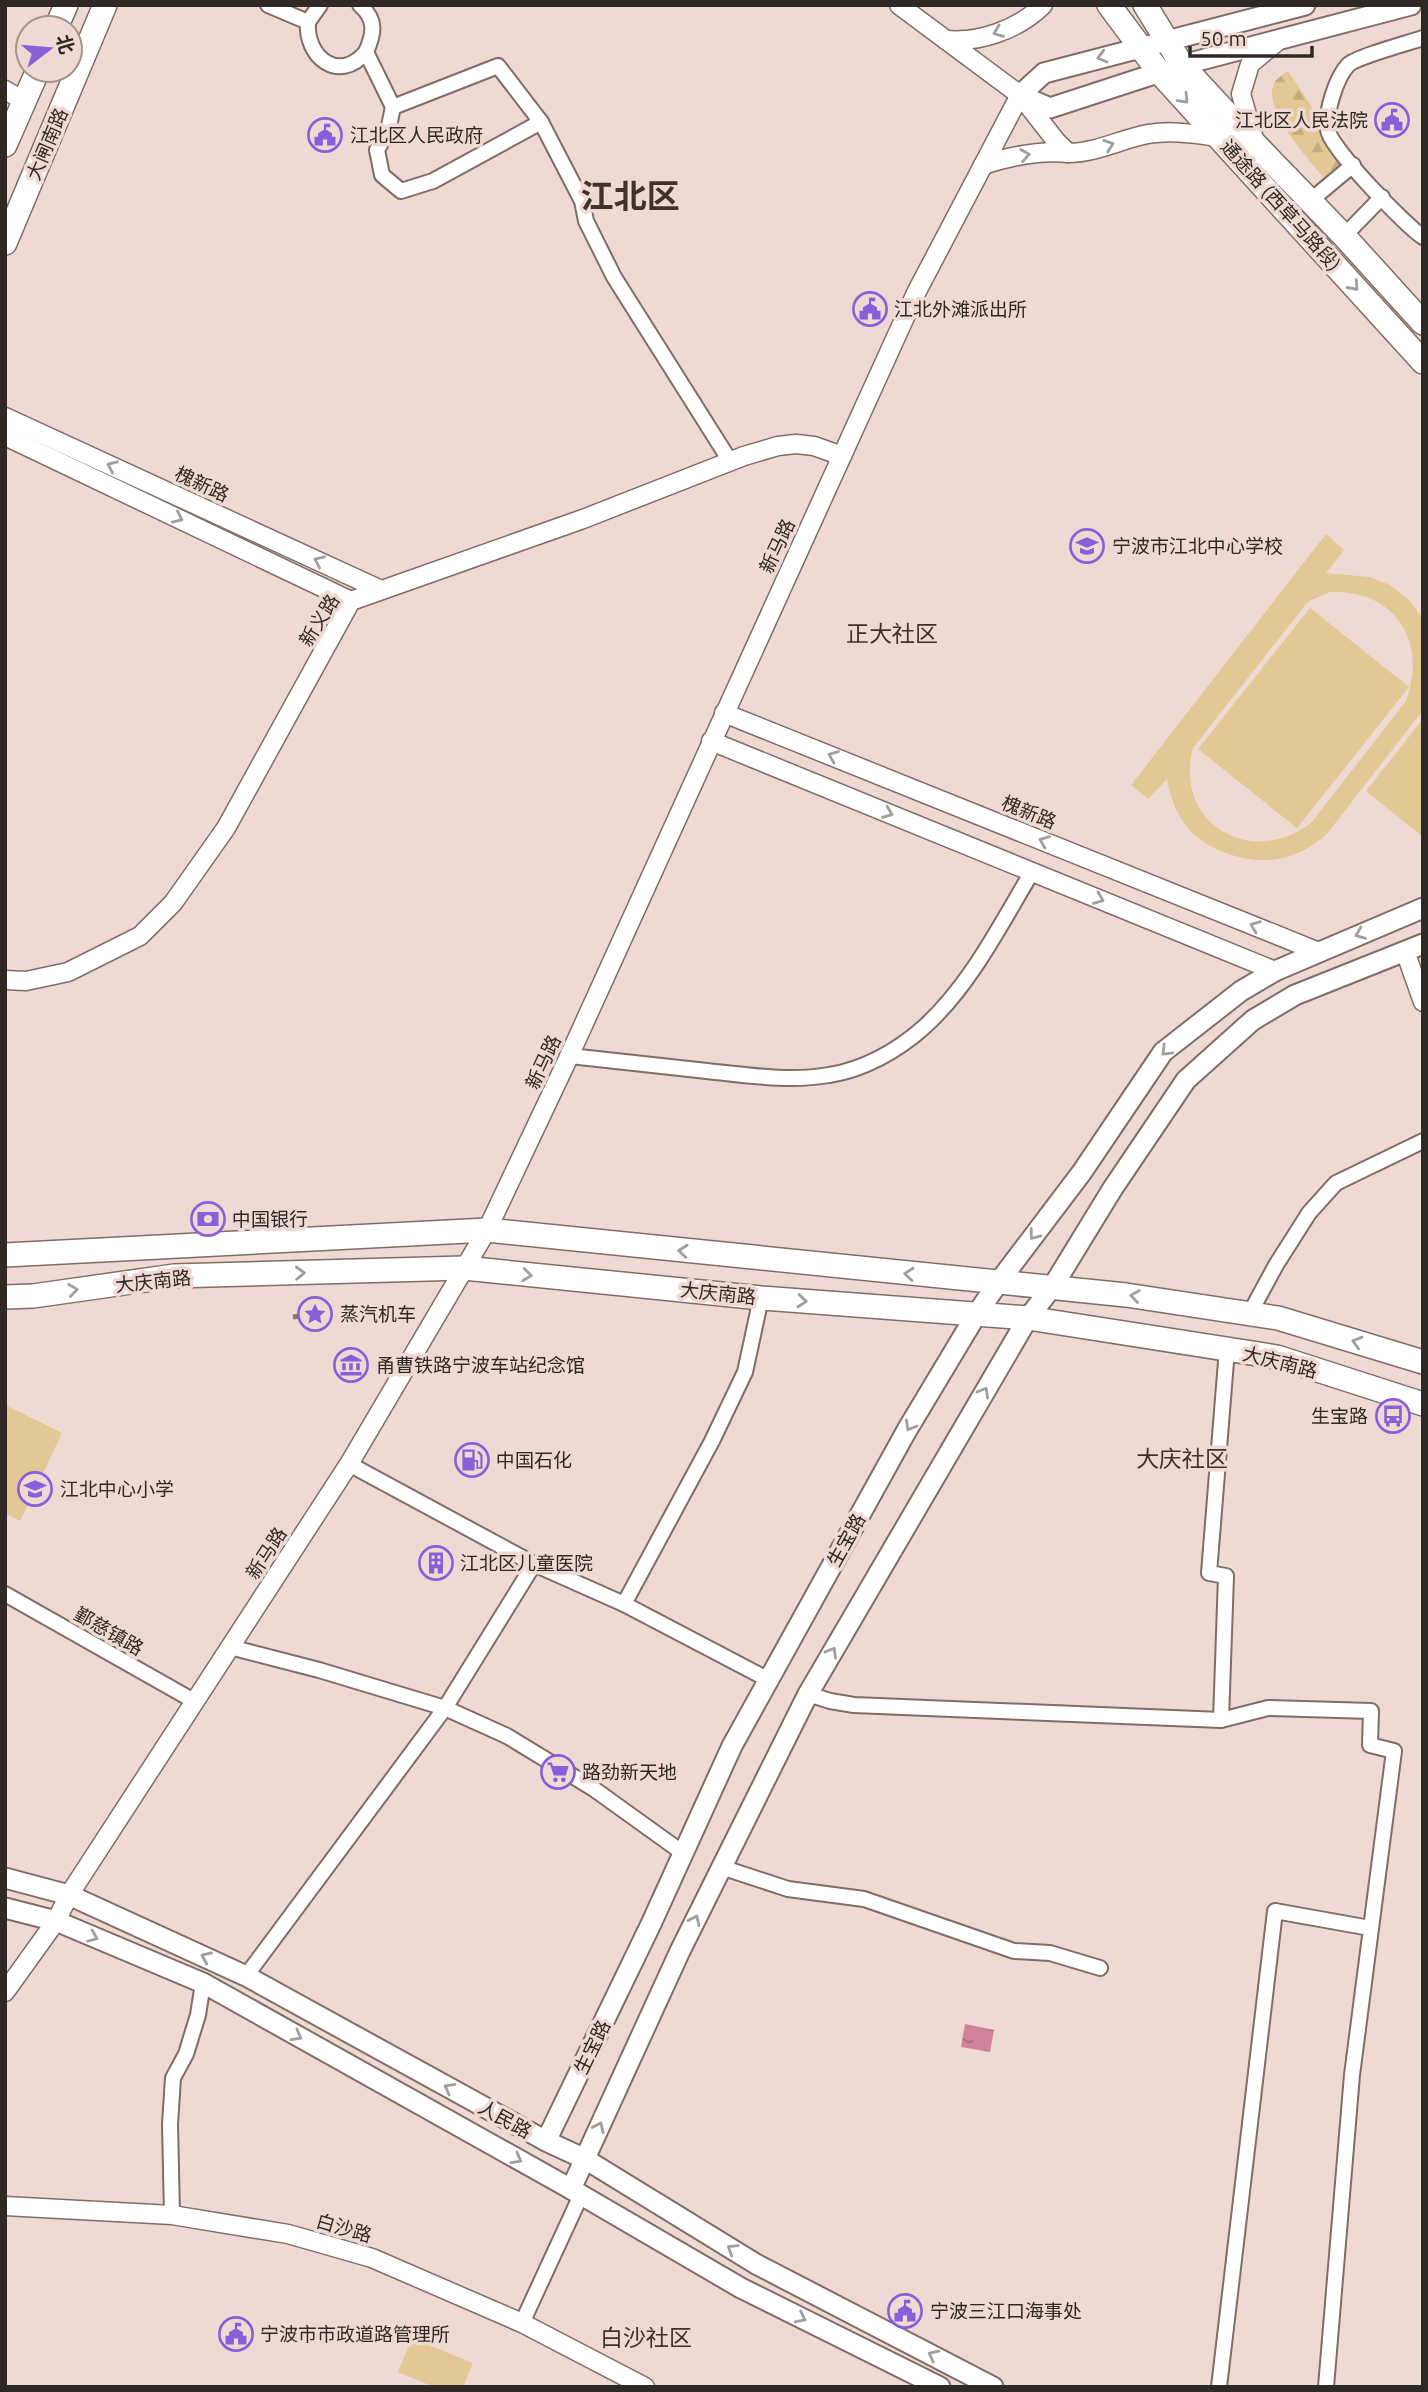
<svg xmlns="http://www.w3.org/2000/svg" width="1428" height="2392" viewBox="0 0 1428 2392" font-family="Ubuntu,'Noto Sans SC',sans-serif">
	<defs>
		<pattern id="forest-firs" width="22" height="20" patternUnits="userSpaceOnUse" patternTransform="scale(1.75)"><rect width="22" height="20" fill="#e2c895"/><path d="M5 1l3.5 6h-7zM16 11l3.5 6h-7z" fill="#c2ac80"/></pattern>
		<pattern id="water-ripples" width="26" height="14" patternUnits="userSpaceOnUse" patternTransform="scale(1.75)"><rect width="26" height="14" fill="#d4819c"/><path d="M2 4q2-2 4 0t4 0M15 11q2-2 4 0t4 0" fill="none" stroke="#ac6a7f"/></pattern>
	</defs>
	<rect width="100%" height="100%" fill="#eedad2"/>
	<!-- green -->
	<g fill="#e2c895" fill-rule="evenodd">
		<path d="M1326,534L1344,550L1326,573L1369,577L1390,585L1410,601L1423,619V710L1326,835C1299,858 1269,866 1235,856C1193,843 1175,821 1167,779L1148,799L1131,785ZM1330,592C1395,589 1428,641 1406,701L1311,823C1251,869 1173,823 1193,748L1306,604L1311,600Z"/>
		<polygon points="1310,608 1409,687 1297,828 1198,749"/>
		<polygon points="1423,719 1423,837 1366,791"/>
		<polygon points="5,1405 62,1433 20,1521 5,1513"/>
		<polygon points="412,2338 473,2363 463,2387 434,2387 398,2372"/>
	</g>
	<!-- forest -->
	<path fill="url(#forest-firs)" d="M1288,71L1318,116L1322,138L1340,166L1324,178C1308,158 1265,113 1273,86C1275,79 1282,75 1288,71Z"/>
	<!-- water -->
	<polygon fill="url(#water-ripples)" points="965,2024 994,2030 990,2052 961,2047"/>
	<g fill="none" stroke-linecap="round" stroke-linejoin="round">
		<!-- minor casing -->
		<g stroke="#7f6d66" stroke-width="18">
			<g id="minor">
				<polyline points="268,5 308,22 320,5"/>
				<path d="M360,5C377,20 374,34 366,52L393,107L498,66L541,122L582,201L586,221L614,277L730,461"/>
				<path d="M308,22C305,57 339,84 366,52"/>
				<path d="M1423,38C1408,43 1356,57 1348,65C1336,78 1325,113 1328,130C1330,148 1407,227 1423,237"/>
				<polyline points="393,107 388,131 377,150 382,175 401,191 433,181 541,122"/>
				<polyline points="1310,201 1353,165"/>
				<polyline points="1344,236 1382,197"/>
				<path d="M570,1056C615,1061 661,1066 707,1071C747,1075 789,1082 829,1075C863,1070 897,1051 923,1028C970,986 1000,925 1032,872"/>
				<polyline points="1250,1313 1276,1265 1309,1213 1336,1183 1423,1141"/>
				<polyline points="349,1464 534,1564 624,1604 712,1441 745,1372 761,1298"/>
				<polyline points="5,1594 194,1701"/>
				<polyline points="624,1604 769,1680"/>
				<polyline points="230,1647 319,1670 445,1708 507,1736 594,1789 683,1853"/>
				<polyline points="808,1694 830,1701 854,1705 1221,1720 1268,1708 1371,1711 1370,1745 1394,1751 1352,2075 1326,2387"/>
				<polyline points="1221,1720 1226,1576 1209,1573 1227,1349"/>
				<polyline points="721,1867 788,1889 864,1899 1014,1951 1050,1953 1100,1968"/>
				<polyline points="246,1976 445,1708 534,1564"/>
				<polyline points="172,2215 170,2124 173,2078 186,2054 198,2015 203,1983"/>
				<polyline points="522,2323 581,2195"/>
				<polyline points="1219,2387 1275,1911 1370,1928"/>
			</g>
		</g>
		<!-- tertiary casing -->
		<g stroke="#7f6d66" stroke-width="21">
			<g id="tertiary">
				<path d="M899,5L1020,95L1056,141L1068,153C1096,153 1121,139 1148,134C1171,130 1195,134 1219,137"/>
				<path d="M946,40C980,43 1019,29 1043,5"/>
				<polyline points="5,90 24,101"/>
				<polyline points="1255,142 1241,94 1250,64 1279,40"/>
				<path d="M983,165C1011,156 1039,150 1068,153"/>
				<polyline points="5,417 381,590"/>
				<polyline points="5,436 351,601"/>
				<polyline points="724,713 1319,952"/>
				<polyline points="711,741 1275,971"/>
				<polyline points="1405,951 1423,1002"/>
				<polyline points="5,980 26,981 68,972 140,936 173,903 226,828 351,601 583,519 744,456 778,446 796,444 814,446 842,456"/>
				<polyline points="5,1992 56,1921 69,1895 349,1464 487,1230 566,1063 916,293 1020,95"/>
				<polyline points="5,2206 172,2215 288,2234 372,2258 522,2323 645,2387"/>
			</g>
		</g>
		<!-- secondary casing -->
		<g stroke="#7f6d66" stroke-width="23">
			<g id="secondary">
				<polyline points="1305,5 1044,73 1020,95 1050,108 1182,65 1411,5"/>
				<polyline points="5,1878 69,1895 246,1976 546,2141 585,2159 756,2264 993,2387"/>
				<polyline points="5,1908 56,1921 203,1983 571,2189 741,2288 940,2387"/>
				<polyline points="546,2141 651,1924 732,1746 907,1430 976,1315 998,1283 1082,1172 1163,1052 1241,991 1275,971 1423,908"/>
				<polyline points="571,2189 680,1951 808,1694 1028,1318 1053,1286 1113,1188 1186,1080 1253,1020 1295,995 1423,944"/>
			</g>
		</g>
		<!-- primary casing -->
		<g stroke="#7f6d66" stroke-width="26">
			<g id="primary">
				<polyline points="1109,5 1159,72 1423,362"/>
				<polyline points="1145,5 1182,65 1256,145 1344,236 1423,323"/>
				<polyline points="56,28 66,5"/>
				<polyline points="5,145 38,70"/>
				<polyline points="5,243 105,5"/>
				<polyline points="5,1255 487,1230 1126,1295 1278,1318 1423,1362"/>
				<polyline points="5,1297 33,1296 174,1276 464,1268 761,1298 1028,1318 1277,1357 1423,1404"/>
			</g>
		</g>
		<!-- minor -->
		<use href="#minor" stroke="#fff" stroke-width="14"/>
		<!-- tertiary -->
		<use href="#tertiary" stroke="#fff" stroke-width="18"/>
		<!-- secondary -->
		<use href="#secondary" stroke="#fff" stroke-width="19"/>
		<!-- primary -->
		<use href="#primary" stroke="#fff" stroke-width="23"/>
		<!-- rail -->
		<polyline stroke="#867973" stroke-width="5" stroke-dasharray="12 12" stroke-linecap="butt" points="293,1317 341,1310"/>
	</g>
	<!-- one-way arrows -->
	<defs><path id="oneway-chevron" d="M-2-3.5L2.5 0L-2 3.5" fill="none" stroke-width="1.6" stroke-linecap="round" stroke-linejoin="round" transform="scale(1.75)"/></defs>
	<g stroke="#a29e9d">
		<use href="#oneway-chevron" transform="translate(998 32) rotate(159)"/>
		<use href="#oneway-chevron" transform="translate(1102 57) rotate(165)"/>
		<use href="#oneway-chevron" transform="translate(1184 99) rotate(47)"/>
		<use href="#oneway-chevron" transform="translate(1109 145) rotate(-19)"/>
		<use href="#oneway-chevron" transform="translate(1025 155) rotate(-10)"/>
		<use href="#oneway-chevron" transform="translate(1354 286) rotate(48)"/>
		<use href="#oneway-chevron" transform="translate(112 466) rotate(-155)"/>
		<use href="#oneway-chevron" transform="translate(178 518) rotate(25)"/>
		<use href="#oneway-chevron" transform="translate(319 561) rotate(-155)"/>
		<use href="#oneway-chevron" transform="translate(833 756) rotate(-158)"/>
		<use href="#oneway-chevron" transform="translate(888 813) rotate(22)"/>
		<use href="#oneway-chevron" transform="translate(1044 841) rotate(-158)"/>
		<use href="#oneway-chevron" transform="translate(1099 899) rotate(22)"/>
		<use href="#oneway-chevron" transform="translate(1255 926) rotate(-158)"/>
		<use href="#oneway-chevron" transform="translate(1360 934) rotate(158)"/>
		<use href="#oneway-chevron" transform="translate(1166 1051) rotate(136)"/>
		<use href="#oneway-chevron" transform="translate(1034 1235) rotate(127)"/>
		<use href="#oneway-chevron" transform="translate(683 1251) rotate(-174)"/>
		<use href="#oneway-chevron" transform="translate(300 1273) rotate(-2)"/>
		<use href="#oneway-chevron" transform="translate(909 1274) rotate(-174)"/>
		<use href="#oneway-chevron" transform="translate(527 1275) rotate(6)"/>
		<use href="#oneway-chevron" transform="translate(73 1290) rotate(-8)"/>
		<use href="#oneway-chevron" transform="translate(1135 1296) rotate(-172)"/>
		<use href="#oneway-chevron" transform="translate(802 1301) rotate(5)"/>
		<use href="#oneway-chevron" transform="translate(1357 1342) rotate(-163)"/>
		<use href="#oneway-chevron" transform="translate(984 1392) rotate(-60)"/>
		<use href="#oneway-chevron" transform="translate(910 1426) rotate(120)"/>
		<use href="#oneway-chevron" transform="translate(832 1652) rotate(-60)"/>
		<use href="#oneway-chevron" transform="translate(695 1920) rotate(-64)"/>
		<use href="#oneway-chevron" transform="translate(93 1937) rotate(23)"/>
		<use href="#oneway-chevron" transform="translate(206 1957) rotate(-156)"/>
		<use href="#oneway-chevron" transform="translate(297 2036) rotate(29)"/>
		<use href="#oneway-chevron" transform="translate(449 2088) rotate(-151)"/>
		<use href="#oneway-chevron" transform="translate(599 2127) rotate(-65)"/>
		<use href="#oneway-chevron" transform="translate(517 2159) rotate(29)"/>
		<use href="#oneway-chevron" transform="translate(732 2249) rotate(-148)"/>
		<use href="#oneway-chevron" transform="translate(801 2318) rotate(26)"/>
		<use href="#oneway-chevron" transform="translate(933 2355) rotate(-153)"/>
	</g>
	<!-- icons -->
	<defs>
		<g id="civic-ring" transform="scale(1.75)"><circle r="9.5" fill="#eedad2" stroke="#895fd9" stroke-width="1.5"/><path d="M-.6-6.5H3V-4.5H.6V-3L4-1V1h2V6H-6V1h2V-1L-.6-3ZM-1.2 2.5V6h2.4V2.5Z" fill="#895fd9"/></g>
		<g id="school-ring" transform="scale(1.75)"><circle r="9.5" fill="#eedad2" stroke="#895fd9" stroke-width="1.5"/><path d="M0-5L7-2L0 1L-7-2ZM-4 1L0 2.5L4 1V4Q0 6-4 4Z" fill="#895fd9"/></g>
		<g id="bank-ring" transform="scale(1.75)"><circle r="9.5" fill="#eedad2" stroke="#895fd9" stroke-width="1.5"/><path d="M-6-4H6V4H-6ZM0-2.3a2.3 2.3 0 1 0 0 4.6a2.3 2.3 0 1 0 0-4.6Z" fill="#895fd9"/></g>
		<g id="sight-ring" transform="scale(1.75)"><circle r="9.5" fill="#eedad2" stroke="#895fd9" stroke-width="1.5"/><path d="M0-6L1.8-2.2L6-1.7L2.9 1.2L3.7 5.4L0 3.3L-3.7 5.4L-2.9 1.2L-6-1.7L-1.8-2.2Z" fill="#895fd9"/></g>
		<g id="museum-ring" transform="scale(1.75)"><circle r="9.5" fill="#eedad2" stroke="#895fd9" stroke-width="1.5"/><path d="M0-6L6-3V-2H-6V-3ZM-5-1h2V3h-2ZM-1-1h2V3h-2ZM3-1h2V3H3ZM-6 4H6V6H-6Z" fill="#895fd9"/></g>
		<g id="bus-ring" transform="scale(1.75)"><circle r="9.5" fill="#eedad2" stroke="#895fd9" stroke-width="1.5"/><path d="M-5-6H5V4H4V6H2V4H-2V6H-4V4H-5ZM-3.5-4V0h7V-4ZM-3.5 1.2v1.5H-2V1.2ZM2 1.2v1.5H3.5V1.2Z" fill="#895fd9"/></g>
		<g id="fuel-ring" transform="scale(1.75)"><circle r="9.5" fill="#eedad2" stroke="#895fd9" stroke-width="1.5"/><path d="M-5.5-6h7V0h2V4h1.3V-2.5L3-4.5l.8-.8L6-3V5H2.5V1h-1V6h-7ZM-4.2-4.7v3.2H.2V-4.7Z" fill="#895fd9"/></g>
		<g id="building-ring" transform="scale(1.75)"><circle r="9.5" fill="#eedad2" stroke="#895fd9" stroke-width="1.5"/><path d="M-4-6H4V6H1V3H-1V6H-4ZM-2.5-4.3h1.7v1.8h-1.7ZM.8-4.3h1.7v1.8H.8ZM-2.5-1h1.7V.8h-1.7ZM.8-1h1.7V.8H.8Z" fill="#895fd9"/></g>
		<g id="supermarket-ring" transform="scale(1.75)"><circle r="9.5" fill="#eedad2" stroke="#895fd9" stroke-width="1.5"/><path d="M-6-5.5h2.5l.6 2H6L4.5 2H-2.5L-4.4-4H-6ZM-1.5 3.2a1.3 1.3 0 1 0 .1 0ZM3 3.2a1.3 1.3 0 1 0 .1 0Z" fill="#895fd9"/></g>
	</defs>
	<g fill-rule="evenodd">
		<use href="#civic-ring" x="1392" y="120"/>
		<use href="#civic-ring" x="325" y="135"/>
		<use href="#civic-ring" x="870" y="309"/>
		<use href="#school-ring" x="1087" y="546"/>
		<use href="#bank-ring" x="208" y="1219"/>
		<use href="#sight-ring" x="315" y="1314"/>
		<use href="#museum-ring" x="351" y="1365"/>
		<use href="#bus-ring" x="1393" y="1416"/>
		<use href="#fuel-ring" x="472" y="1460"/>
		<use href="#school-ring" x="35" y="1489"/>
		<use href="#building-ring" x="436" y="1563"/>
		<use href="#supermarket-ring" x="558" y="1772"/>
		<use href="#civic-ring" x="905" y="2311"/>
		<use href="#civic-ring" x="236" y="2334"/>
	</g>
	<g text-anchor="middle" stroke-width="7" stroke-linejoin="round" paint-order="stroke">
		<!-- poi labels -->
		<g font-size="19" fill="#302825" stroke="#eedad2" text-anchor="start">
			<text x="1368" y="127" text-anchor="end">江北区人民法院</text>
			<text x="350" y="142">江北区人民政府</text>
			<text x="894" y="316">江北外滩派出所</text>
			<text x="1112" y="553">宁波市江北中心学校</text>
			<text x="232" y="1226">中国银行</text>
			<text x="340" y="1321">蒸汽机车</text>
			<text x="376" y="1372">甬曹铁路宁波车站纪念馆</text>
			<text x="1368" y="1423" text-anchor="end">生宝路</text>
			<text x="496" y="1467">中国石化</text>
			<text x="60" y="1496">江北中心小学</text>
			<text x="460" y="1570">江北区儿童医院</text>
			<text x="582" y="1779">路劲新天地</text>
			<text x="930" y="2318">宁波三江口海事处</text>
			<text x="260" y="2341">宁波市市政道路管理所</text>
		</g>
		<!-- street labels -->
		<g font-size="19" fill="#302825" stroke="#eedad2">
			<text transform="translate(47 144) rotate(-67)" y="7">大闸南路</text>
			<text transform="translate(1281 205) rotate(48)" y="7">通途路 (西草马路段)</text>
			<text transform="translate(202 484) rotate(25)" y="7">槐新路</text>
			<text transform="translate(777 546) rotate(-65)" y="7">新马路</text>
			<text transform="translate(319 620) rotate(-58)" y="7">新义路</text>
			<text transform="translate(1029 812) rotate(22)" y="7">槐新路</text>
			<text transform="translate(543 1062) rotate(-65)" y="7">新马路</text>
			<text transform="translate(153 1281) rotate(-6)" y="7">大庆南路</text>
			<text transform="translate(718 1293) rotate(6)" y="7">大庆南路</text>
			<text transform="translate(1280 1362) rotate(14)" y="7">大庆南路</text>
			<text transform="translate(846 1540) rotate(-61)" y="7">生宝路</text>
			<text transform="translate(266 1553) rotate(-57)" y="7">新马路</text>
			<text transform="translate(109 1631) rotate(30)" y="7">鄞慈镇路</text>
			<text transform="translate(592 2047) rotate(-64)" y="7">生宝路</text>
			<text transform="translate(505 2119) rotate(29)" y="7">人民路</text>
			<text transform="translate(344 2228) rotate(16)" y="7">白沙路</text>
		</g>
		<!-- quarter labels -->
		<g font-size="23" fill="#41312b" stroke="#eedad2">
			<text x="892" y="642">正大社区</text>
			<text x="1182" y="1467">大庆社区</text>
			<text x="646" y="2346">白沙社区</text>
		</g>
		<!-- town labels -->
		<g font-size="33" font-weight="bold" fill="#41312b" stroke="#eedad2">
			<text x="630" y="208">江北区</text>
		</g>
	</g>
	<!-- border -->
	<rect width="1428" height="2392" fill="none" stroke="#302825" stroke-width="14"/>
	<!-- north arrow -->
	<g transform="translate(49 49) rotate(74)"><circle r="33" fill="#eedad2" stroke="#a2938d" stroke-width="2"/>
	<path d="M0-5L12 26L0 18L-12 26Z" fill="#895fd9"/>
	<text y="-10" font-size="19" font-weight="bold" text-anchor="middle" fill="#302825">北</text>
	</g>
	<!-- scale -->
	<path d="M1190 46v10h122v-10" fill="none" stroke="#302825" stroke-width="3.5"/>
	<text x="1200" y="46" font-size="21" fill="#302825" stroke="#eedad2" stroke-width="5" paint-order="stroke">50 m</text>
</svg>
